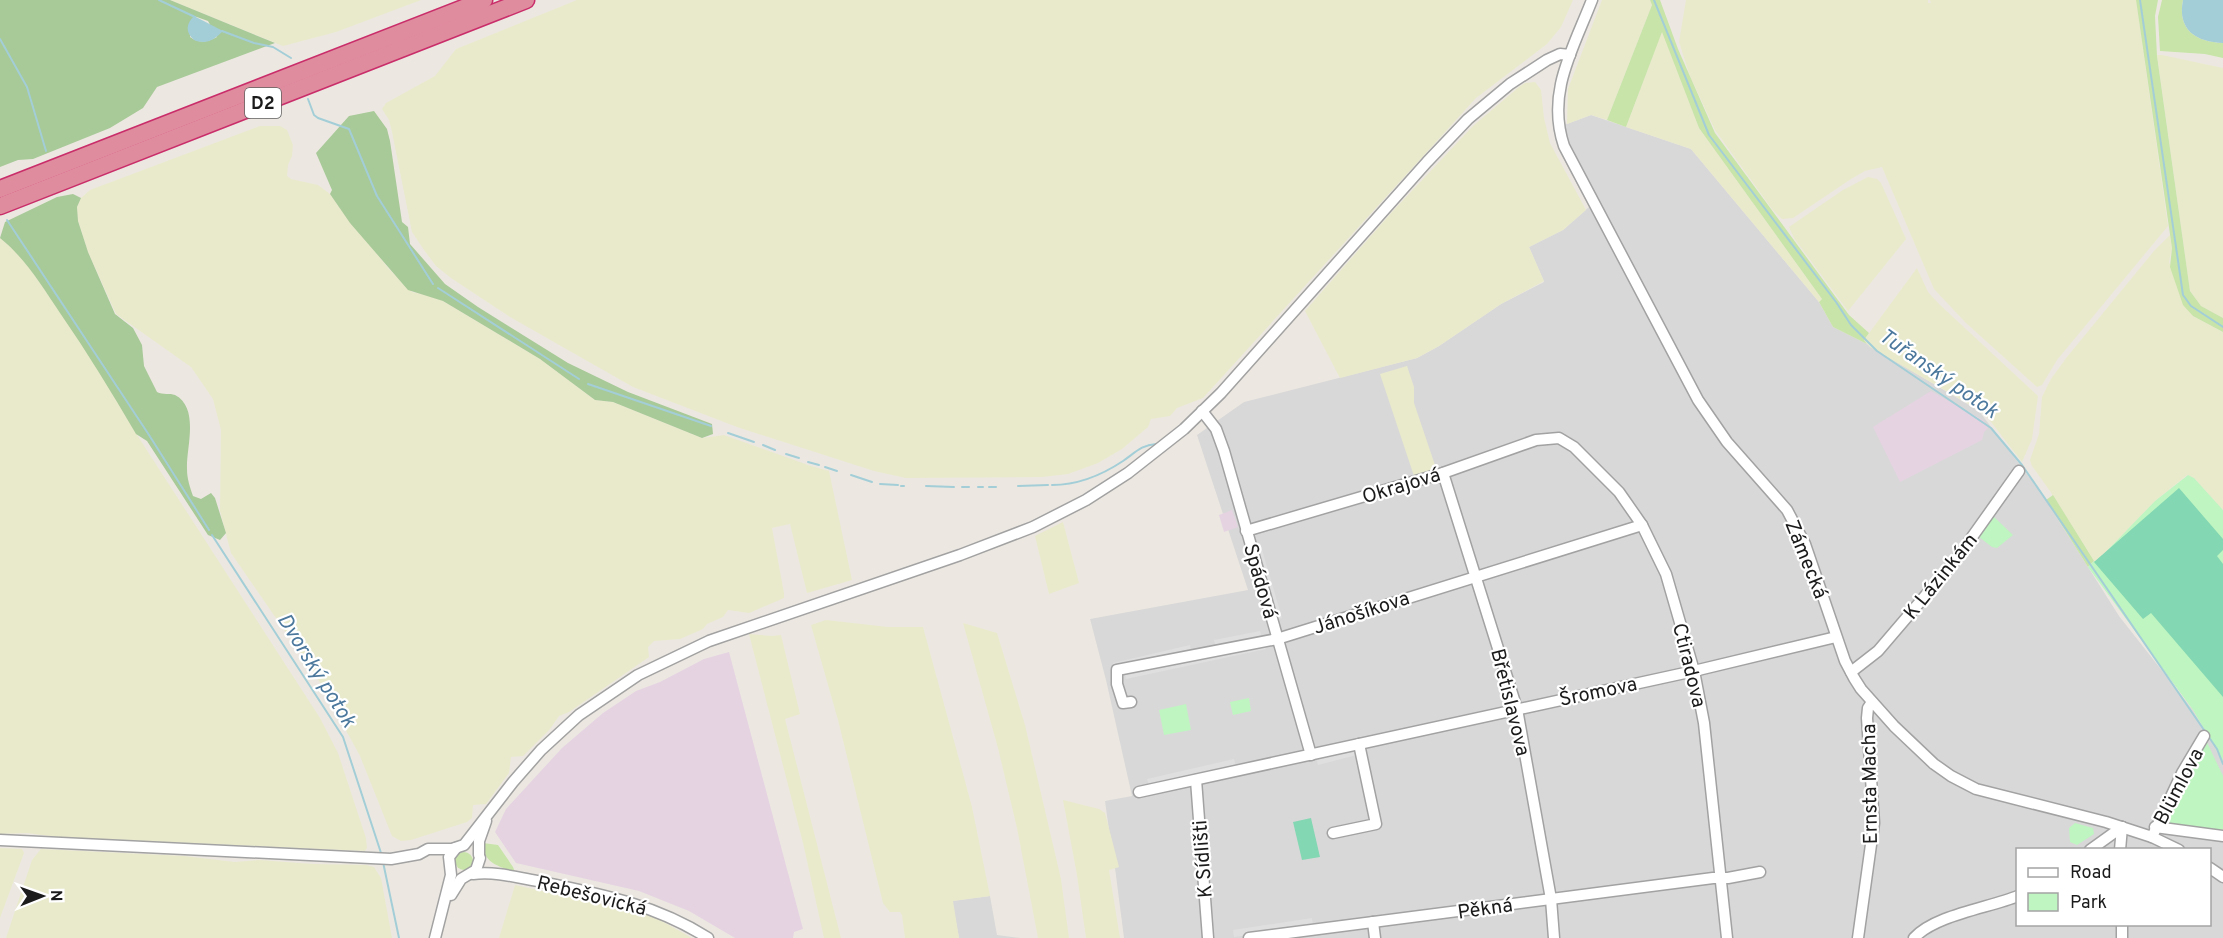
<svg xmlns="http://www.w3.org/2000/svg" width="2223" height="938" viewBox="0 0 2223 938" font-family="Overpass,sans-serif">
	<rect width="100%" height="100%" fill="#ece8e1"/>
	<!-- residential -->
	<g fill="#d9d8d8" fill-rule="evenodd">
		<path d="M1591,115L1691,149L1819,302L1833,327L1867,344L1979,411L2040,491L2119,616L2193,710L2223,761V938H1124L1115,868L1118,867L1109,830L1105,801L1132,796L1106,680L1090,619L1248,590L1197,435L1244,402L1417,358L1439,346L1501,304L1544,282L1529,247L1563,230L1589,207L1560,152L1553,129ZM2018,850H2210V924H2018Z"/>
		<polygon points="990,896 997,935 1021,938 959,938 952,901"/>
	</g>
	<!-- industrial -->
	<g fill="#e5d3e2">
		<polygon points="1931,391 1983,420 1988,428 1984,432 1982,440 1900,482 1873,427"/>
		<polygon points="1232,510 1238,527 1224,532 1219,515"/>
		<polygon points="729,652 803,929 794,932 793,938 735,938 689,911 639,891 516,863 495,832 506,809 562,748 603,713 636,691 660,682 704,659"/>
	</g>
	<!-- farmland -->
	<g fill="#e9eacc">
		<polygon points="170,0 421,0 336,32 283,46"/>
		<polygon points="577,0 1573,0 1561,27 1547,44 1476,98 1203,398 1177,408 1170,416 1151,419 1148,427 1122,449 1098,463 1068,474 1042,477 906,478 874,471 737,427 633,387 510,317 451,278 436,266 424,250 412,232 392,132 389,120 382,109 386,103 435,76 456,49"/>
		<polygon points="1602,0 1650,0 1652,5 1607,120 1591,115 1567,124 1568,89"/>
		<polygon points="1686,0 1928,0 1928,3 1931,3 1930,0 2136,0 2168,226 2057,360 2042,385 2037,387 1966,323 1934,289 1882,167 1865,171 1851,179 1793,218 1782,219 1772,209 1715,130 1690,76 1679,42"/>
		<polygon points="1662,31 1699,128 1822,299 1819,302 1691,149 1626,127"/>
		<polygon points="2157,55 2162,55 2223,68 2223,318 2201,306 2190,291"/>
		<polygon points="1535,82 1541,90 1544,118 1550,143 1586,210 1563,230 1529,247 1544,281 1501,304 1439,346 1417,358 1340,378 1305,311 1392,212 1473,126 1519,87 1525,83"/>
		<polygon points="260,126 280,126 287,130 293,145 292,156 288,165 287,176 291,179 318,185 330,194 337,204 389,269 412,292 436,297 441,300 540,359 595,400 613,402 702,438 724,435 811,466 829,471 852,580 807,593 790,524 772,528 784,593 784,598 749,613 728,610 723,617 707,624 703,629 680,639 654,641 648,647 649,657 569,712 559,716 550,729 523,756 511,757 509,773 486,804 473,805 472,818 467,822 411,840 401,841 392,836 360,756 318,679 231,553 220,511 221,430 213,399 191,367 116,314 88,252 78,221 77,207 81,198 90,190"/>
		<polygon points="1868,177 1877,179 1881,183 1906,239 1848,311 1794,238 1789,227 1843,190"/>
		<polygon points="2170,235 2172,248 2169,262 2193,316 2223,332 2223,510 2194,478 2187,475 2155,501 2095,563 2050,491 2032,466 2030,460 2039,434 2042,397 2051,379 2067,357 2154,251"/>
		<polygon points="0,238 19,254 38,280 92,359 139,438 320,718 338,753 366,838 367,848 365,851 58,837 27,833 0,834"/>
		<polygon points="1917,268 1928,292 1939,304 2038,396 2032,439 2022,462 1984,413 1870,347 1864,340"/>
		<polygon points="1407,366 1414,387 1414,403 1436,468 1414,476 1380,374"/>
		<polygon points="1063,522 1079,583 1049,594 1035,536"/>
		<polygon points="826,620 888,627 923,627 972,807 990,896 953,901 959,938 905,938 902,915 900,912 890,912 883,903 838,720 811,625"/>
		<polygon points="963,623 997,633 1025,725 1061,879 1069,938 1038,938 1017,828 998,748"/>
		<polygon points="749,634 772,636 781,635 800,714 785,719 841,938 824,938 803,843"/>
		<polygon points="1063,800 1099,809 1105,813 1119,867 1109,870 1120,938 1086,938 1077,875"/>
		<polygon points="0,848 22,849 24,853 0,918"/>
		<polygon points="41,849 184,856 235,862 259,860 313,864 366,865 374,867 381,878 392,938 6,938 32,860"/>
		<polygon points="515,885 651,915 692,938 499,938"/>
	</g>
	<!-- grass -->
	<g fill="#c8e4a9">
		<polygon points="1650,0 1660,0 1678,49 1715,133 1849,315 1869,333 1864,340 1867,344 1833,327 1819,302 1822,299 1699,128 1662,32 1626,127 1607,120 1652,5"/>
		<polygon points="2136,0 2158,0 2155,16 2157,56 2190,291 2201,306 2223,318 2223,332 2193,316 2183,305 2170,267 2172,248"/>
		<path d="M2162,0H2183C2177,30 2196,42 2223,43V58L2205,54L2160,51L2158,17Z"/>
		<polygon points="2053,495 2094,561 2088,567 2046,500"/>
		<path d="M483,843L498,845L513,867L515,872C498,866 483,863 483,843Z"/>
		<circle cx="464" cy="861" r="9"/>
	</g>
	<!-- forest -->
	<g fill="#a8c998" fill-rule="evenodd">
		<path d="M0,0H170L275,43L157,87L143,108L110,128L33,159L18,160L0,167ZM194,16L208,21L217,37C208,42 199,44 190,37Z"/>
		<polygon points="374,111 387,129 390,141 402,222 408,227 410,244 445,284 478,307 568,363 628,392 712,424 713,434 702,438 613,402 595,400 540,359 443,301 408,290 350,223 330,194 332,190 316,153 349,116"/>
		<path d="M73,194L81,198L77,207L78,221L88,252L115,314L133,328L142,345L144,366L157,392C163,395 170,393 175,395C200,408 186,448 187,469C187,479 190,487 193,496L201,499L211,493L215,498L226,533L220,540L208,535L147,441L136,434C112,393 87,352 60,313C42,286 25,258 0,238L5,222L57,197Z"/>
	</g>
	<!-- park -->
	<g fill="#bff5c1">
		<polygon points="2188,475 2194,478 2223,510 2223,761 2193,710 2088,567 2094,561 2096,562 2155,501"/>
		<polygon points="1993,516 2013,535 1997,548 1992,547 1979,537"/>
		<polygon points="1249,698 1251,711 1233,715 1230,702"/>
		<polygon points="1186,704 1191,730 1164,735 1159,710"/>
		<polygon points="2204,736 2223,776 2223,832 2164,822 2163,819"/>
		<polygon points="2075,823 2093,828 2094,834 2077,845 2070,842 2069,828"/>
	</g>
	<!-- pitch -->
	<g fill="#83d7b3">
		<polygon points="2179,488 2223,539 2223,550 2217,556 2223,564 2223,697 2151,613 2143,619 2094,562"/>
		<polygon points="1311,818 1320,857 1302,860 1293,822"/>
	</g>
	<!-- parking -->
	<g fill="#dfdfdf">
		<polygon points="1260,543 1282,618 1276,619 1255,545"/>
		<polygon points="1260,631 1266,649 1126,679 1123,666 1114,668 1113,663 1190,645 1192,658 1217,653 1214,640"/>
		<polygon points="1355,748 1357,755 1318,765 1316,757"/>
		<polygon points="1234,759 1236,766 1149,786 1147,779"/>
		<polygon points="1312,918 1313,926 1234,937 1233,930"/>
	</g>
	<!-- water -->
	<g fill="#a3ced7">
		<path d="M2183,0H2223V43C2196,42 2177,30 2183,0Z"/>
		<path d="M194,16L223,31C214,40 206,45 194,40C185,32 186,24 194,16Z"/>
	</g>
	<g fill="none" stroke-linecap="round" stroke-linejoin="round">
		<!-- stream -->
		<g stroke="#a3ced7" stroke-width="2">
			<polyline points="159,0 195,17"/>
			<polyline points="1654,0 1709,135 1836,302 1851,325 1877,351 1991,428 2022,465 2202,727 2217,749 2223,764"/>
			<polyline points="2140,0 2183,295 2191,306 2223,327"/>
			<polyline points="222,31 254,43 273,47 291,58"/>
			<polyline points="0,39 27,87 46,151"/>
			<polyline points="308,99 314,115 318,118 349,129 377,196 433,284"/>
			<polyline points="7,220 149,435 209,530"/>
			<polyline points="438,288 579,379"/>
			<polyline points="588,384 711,426"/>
			<polyline points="728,433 754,442"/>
			<polyline points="763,445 775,450"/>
			<polyline points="786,454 799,458"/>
			<polyline points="808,462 819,465"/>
			<polyline points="825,467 837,471"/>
			<polyline points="851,475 872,482"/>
			<polyline points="880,484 898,485"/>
			<path d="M1052,485C1077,485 1102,475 1123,461C1135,453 1141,445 1156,444"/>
			<polyline points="901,486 904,486"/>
			<polyline points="926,486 954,487"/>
			<polyline points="1018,486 1048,485"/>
			<polyline points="962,487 969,487"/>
			<polyline points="978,487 983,487"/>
			<polyline points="989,487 996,487"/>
			<polyline points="212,535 343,737 382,856"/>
			<polyline points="383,862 399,938"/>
		</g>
		<!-- minor casing -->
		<g stroke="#a2a2a2" stroke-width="13">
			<g id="minor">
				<path d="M1592,0C1573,49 1546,93 1564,146L1698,400L1727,442L1787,510L1805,544L1845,661L1854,678L1861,689L1894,726L1934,764L1951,776L1976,789L2106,822L2152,837L2179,850"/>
				<polyline points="1202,411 1216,429 1224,451 1311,755"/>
				<polyline points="1443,473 1517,709 1551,899 1554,938"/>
				<polyline points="1246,531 1443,473 1536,440 1559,438 1574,447 1619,492 1642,525 1666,574 1694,671 1704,723 1727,938"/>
				<polyline points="1851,672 1878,651 1955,561 2019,471"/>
				<polyline points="1131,702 1123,703 1117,684 1117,670 1277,639 1642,525"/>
				<polyline points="1196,780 1208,938"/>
				<polyline points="1139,792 1694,671 1836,637"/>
				<polyline points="2155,827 2223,836"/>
				<polyline points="1333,833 1376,824 1359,744"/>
				<polyline points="2152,837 2182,773 2204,736"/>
				<polyline points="0,840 391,859 419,854 428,849 452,849 464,845 513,782 541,750 579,715 638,675 709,641 960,555 1033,527 1086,500 1128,473 1184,429 1221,393 1427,162 1468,119 1510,84 1547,60 1560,54 1570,55"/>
				<polyline points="2090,850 2122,827"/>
				<polyline points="2120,850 2122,827"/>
				<polyline points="479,855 479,841 486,821"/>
				<polyline points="2210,868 2223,877"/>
				<path d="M473,874C496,871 519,878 542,882C601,894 656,905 708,938"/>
				<polyline points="451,895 461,879 476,870 480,858"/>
				<polyline points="1373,922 1375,938"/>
				<polyline points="2122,924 2122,938"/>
				<polyline points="435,938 451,875 449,857 456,848"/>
				<polyline points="1249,938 1713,878 1728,878 1760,872"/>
				<polyline points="1858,938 1874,823 1867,718 1868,708 1872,702"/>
				<path d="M1914,938C1935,915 1988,908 2018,896"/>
			</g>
		</g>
		<!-- highway casing -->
		<g stroke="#c92e6a" stroke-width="19">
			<g id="highway">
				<polyline points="0,189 484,0"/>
				<polyline points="0,206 526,0"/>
			</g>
		</g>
		<!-- minor -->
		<use href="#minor" stroke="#fff" stroke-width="10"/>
		<!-- highway -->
		<use href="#highway" stroke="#e08c9f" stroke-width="16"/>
	</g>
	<g text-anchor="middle" stroke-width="4.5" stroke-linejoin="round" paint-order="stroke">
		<!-- shield labels -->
		<rect fill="#fff" stroke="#5f5f5f" stroke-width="1.5" x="245" y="88" width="36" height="30" rx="4.5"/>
		<g font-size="18" font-weight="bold" fill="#1b1b1b">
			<text x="263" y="109">D2</text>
		</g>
		<!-- street labels -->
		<g font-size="20" fill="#1b1b1b" stroke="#fff">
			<text transform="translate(1401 485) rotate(-17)" y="7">Okrajová</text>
			<text transform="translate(1807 559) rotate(68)" y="7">Zámecká</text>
			<text transform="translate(1940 576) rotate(-51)" y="7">K Lázinkám</text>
			<text transform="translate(1261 581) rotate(74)" y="7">Spádová</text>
			<text transform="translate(1361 612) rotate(-18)" y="7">Jánošíkova</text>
			<text transform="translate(1690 665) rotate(76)" y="7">Ctiradova</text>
			<text transform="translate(1598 691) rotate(-12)" y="7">Šromova</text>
			<text transform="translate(1511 702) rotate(76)" y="7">Břetislavova</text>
			<text transform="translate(1869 784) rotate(-91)" y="7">Ernsta Macha</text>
			<text transform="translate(2178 786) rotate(-62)" y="7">Blümlova</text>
			<text transform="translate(1202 859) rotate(-94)" y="7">K Sídlišti</text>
			<text transform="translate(592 895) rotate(14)" y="7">Rebešovická</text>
			<text transform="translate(1485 908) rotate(-8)" y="7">Pěkná</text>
		</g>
		<!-- water labels -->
		<g font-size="21" font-style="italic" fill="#4b789c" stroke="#fff">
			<text transform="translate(1939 373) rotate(35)" y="7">Tuřanský potok</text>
			<text transform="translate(317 670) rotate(58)" y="7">Dvorský potok</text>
		</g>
	</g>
	<!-- legend -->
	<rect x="2016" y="848" width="195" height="78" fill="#ffffff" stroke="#a4a4a4" stroke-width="1.5"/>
	<rect x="2028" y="868" width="30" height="9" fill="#ffffff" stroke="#a4a4a4" stroke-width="1.5"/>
	<text x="2070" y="878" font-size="18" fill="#1b1b1b">Road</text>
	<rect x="2028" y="893" width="30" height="18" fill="#bff5c1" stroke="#a4a4a4" stroke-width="1.5"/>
	<text x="2070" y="908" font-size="18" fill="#1b1b1b">Park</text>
	<!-- north arrow -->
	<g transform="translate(42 896) rotate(89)" stroke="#ffffff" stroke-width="4.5" paint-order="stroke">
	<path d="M0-4.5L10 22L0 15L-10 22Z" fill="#1b1b1b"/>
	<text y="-9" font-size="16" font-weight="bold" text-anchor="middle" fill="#1b1b1b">N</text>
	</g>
</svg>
